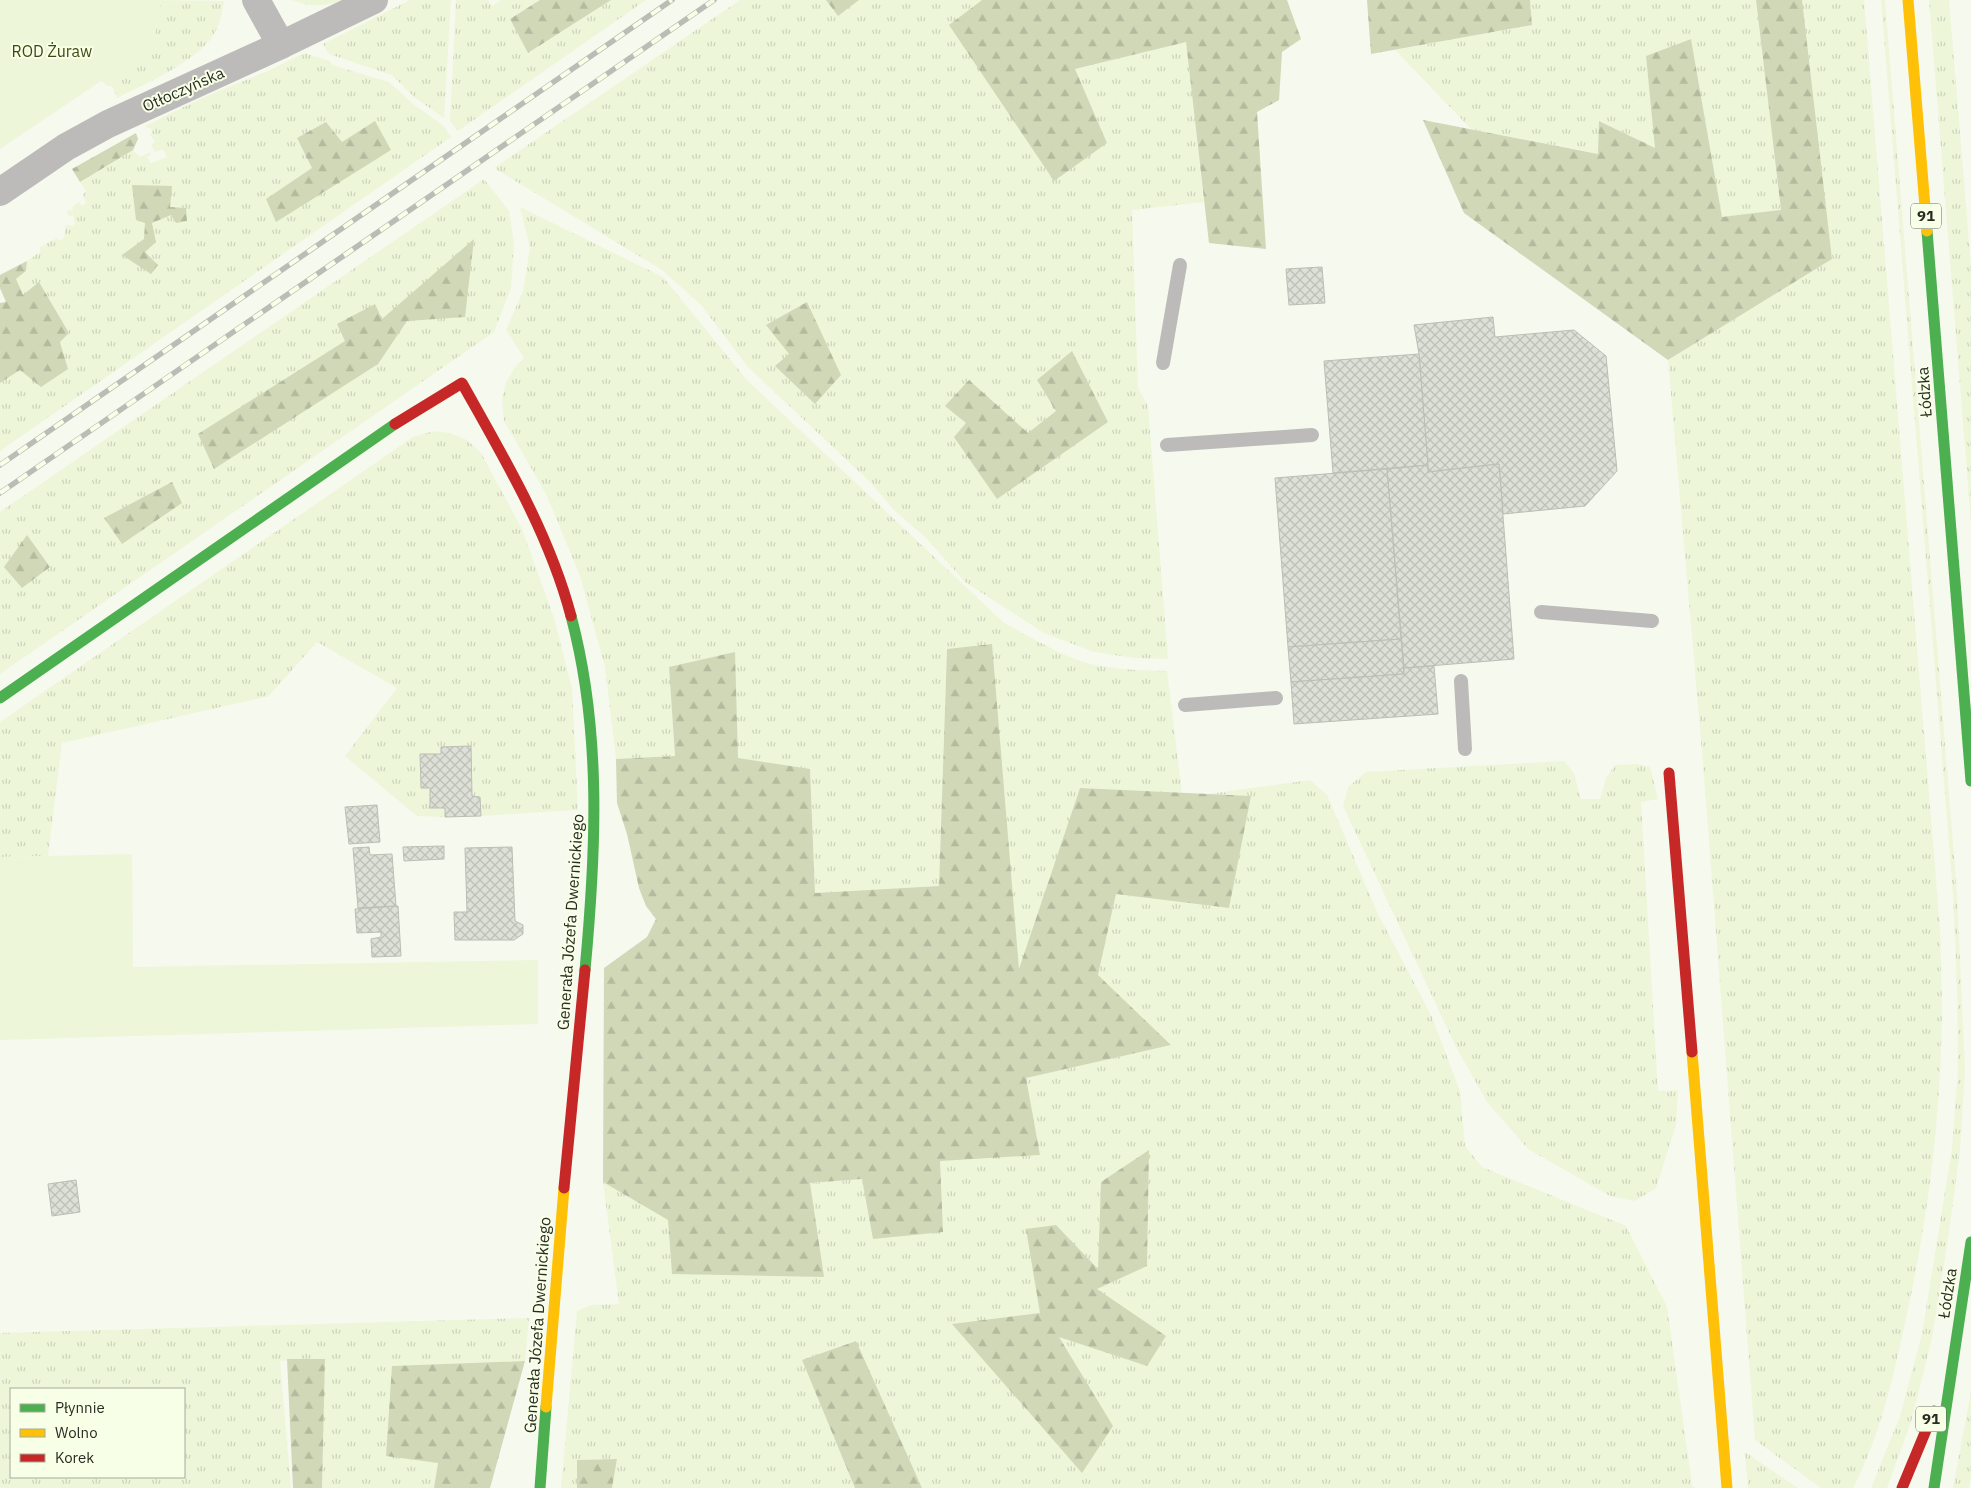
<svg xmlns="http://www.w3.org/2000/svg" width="1971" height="1488" viewBox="0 0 1971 1488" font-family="'IBM Plex Sans',sans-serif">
	<defs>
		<pattern id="grass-tufts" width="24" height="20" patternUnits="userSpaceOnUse" patternTransform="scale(1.25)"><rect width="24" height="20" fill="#eef6da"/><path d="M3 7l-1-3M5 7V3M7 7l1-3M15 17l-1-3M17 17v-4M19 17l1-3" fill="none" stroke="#ccd3bb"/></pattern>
		<pattern id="forest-firs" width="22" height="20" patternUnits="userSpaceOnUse" patternTransform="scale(1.25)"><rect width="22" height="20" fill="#d0d8b8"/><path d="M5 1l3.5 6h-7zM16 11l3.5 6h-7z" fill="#b3ba9e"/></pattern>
		<pattern id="building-cross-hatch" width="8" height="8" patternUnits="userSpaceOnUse" patternTransform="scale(1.25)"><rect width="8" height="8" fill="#dde0d6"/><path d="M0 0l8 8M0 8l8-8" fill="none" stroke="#bec0b7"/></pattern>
	</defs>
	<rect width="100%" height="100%" fill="#f6f9ed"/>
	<!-- grass -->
	<g fill="url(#grass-tufts)" fill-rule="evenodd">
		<path d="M161,0L224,1C222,13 220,24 214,34C197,62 146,83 117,98L112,86H107L101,80L153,46Z"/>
		<path d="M292,0H342C327,7 308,7 292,0Z"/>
		<polygon points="410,0 451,0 444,118 414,97 392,75 329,54 323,44"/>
		<polygon points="456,0 488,0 492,6 501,0 540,0 510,19 529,53 611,0 646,0 458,131 450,121"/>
		<polygon points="740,0 982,0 950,26 1107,143 1075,69 1186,41 1204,202 1132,210 1138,388 1148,406 1168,659 1135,658 1094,652 1044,633 965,582 925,537 893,509 869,481 748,367 701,305 662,270 494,168"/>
		<polygon points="1530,0 1756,0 1781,210 1722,218 1691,39 1646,56 1656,149 1600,121 1599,154 1471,129 1395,50 1532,25"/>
		<path d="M1799,0H1864L1940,928C1941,969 1943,1009 1941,1049C1938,1141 1925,1233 1905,1323C1893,1379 1880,1436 1853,1488H1821L1755,1440L1704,776L1668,360L1832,259Z"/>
		<polygon points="1881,0 1885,0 1957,893 1965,1070 1960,1150 1947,1246 1932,1338 1911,1422 1887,1488 1871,1488 1900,1416 1922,1334 1952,1148 1958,1069 1957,985 1953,894"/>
		<polygon points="1929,0 1949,0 1971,266 1971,522"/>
		<polygon points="304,53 330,61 332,65 389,82 413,104 444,126 451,137 0,451 0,383 20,370 68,369 60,342 69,333 39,282 23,296 16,279 26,272 27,261 40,252 40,247 57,238 60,241 64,237 66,225 72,226 75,224 73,215 69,216 66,212 70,210 73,211 72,207 79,202 82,206 86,203 83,195 86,191 80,182 133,150 140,157 150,152 151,155 147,157 151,163 167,157 163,149 155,152 151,145 155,142 150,135 153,130 145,126 202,98 270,70"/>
		<polygon points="484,179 509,211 514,245 511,288 494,332 0,674 0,512"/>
		<path d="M520,207L663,277L747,380L1004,623C1031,637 1058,654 1087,663C1113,670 1140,670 1167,671L1182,793L1080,788L1019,971L991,644L947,649L939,886L815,893L810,770L737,758L669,667L675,756L616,759L605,667L580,576L546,494L504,421L502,400L506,382L515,367L524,358L506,330L523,291L530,248Z"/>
		<polygon points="434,431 450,433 467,440 481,453 522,529 554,618 572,688 578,810 481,816 480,797 472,796 471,746 441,747 441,754 420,755 421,787 430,788 430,808 445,808 445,817 417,816 345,756 397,688 317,642 269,696 62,743 48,856 0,857 0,722 413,437"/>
		<polygon points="1564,761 1574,773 1581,799 1600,799 1606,778 1615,765 1637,764 1650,767 1658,799 1641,802 1658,1091 1678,1090 1676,1125 1656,1188 1635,1201 1610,1196 1528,1149 1487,1102 1456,1047 1343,806 1348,787 1366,772"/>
		<polygon points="1310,780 1327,795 1378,914 1432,1017 1460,1091 1465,1146 1482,1167 1626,1226 1667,1307 1692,1485 1695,1488 922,1488 855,1341 802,1360 855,1488 612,1488 617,1459 577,1460 577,1488 561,1488 577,1311 591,1305 619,1304 603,1182 668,1220 672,1273 810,1183 862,1179 940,1160 1040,1155 1025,1078 1171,1045 1098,975 1116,894 1228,908 1251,796 1208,794"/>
		<path d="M529,1318L525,1361L392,1366L438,1463L434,1488H322L325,1359L280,1361L291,1488H0V1333ZM11,1389H184V1477H11Z"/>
		<polygon points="1971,1392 1971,1475 1969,1488 1953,1488"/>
		<polygon points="1745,1452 1798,1488 1748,1488"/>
	</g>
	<!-- forest -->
	<g fill="url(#forest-firs)">
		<polygon points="540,0 611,0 528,53 510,19"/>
		<polygon points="826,0 859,0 838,16"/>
		<polygon points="982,0 1287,0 1301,39 1282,52 1279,100 1257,112 1266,249 1209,243 1186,42 1075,69 1107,143 1054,181 949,25"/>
		<polygon points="1367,0 1530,0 1532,25 1371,54"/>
		<polygon points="1756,0 1802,0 1832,259 1668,360 1464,213 1423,120 1598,154 1599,121 1655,148 1646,56 1691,39 1722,217 1781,210"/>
		<polygon points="375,121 391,150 276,222 266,199 312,168 297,138 326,122 342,142"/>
		<polygon points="136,133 138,139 133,150 80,182 72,169"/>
		<polygon points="132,185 172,186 170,207 186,208 187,221 176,223 171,215 152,223 156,242 145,252 158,265 151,274 122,255 144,239 145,223 136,220"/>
		<polygon points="474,239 465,317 407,321 378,364 214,469 198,434 345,341 337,324 375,304 382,319"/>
		<polygon points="27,261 26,271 16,279 23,295 39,282 69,333 60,342 68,369 41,387 20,370 0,383 0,303 6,302 0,288 0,275"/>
		<polygon points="807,302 841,375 815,404 775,366 789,354 766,325"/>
		<polygon points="1072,351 1108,422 997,499 954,437 966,423 945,406 969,380 1028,433 1056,411 1037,380"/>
		<polygon points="172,482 182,503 122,544 104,518"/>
		<polygon points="27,535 50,567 22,588 4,567"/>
		<polygon points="992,644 1019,969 1080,788 1251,796 1229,908 1116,894 1098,975 1171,1045 1026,1078 1040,1155 940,1161 943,1232 873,1239 862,1179 810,1183 824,1277 672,1274 668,1220 603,1182 604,968 647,937 656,919 646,906 639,888 627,834 617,803 616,759 675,756 669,667 735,652 738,758 810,769 815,893 939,886 947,649"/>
		<polygon points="1149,1150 1147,1266 1097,1289 1166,1336 1147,1366 1059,1337 1113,1426 1082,1473 952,1324 1040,1313 1026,1229 1056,1225 1098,1269 1101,1182"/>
		<polygon points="856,1341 922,1488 855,1488 802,1360"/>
		<polygon points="287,1359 325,1359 322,1488 293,1488"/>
		<polygon points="525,1361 490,1488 434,1488 438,1463 386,1456 392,1366"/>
		<polygon points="617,1459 612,1488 577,1488 577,1460"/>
	</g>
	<!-- green -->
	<g fill="#eef6da">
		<polygon points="0,0 161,0 153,46 0,149"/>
		<polygon points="132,854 133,967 538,960 538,1024 0,1040 0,857"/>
	</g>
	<!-- building -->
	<g fill="url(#building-cross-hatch)" stroke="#bbbeb4">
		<polygon points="1322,267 1325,303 1289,305 1286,269"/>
		<polygon points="1493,317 1495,337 1574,330 1606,356 1617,471 1585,506 1503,514 1499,464 1428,472 1419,354 1414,325"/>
		<polygon points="1419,354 1428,465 1333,473 1324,361"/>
		<polygon points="1499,464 1514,659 1404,668 1387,469 1428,465 1428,472"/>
		<polygon points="1387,469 1401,639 1288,647 1275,478"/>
		<polygon points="1401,639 1404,674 1291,682 1288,647"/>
		<polygon points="1434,666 1438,714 1294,724 1291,682 1404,674 1404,668"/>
		<polygon points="471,746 472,796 480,797 481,816 445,817 445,808 430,808 430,788 421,788 420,754 441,754 441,747"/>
		<polygon points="377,805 380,842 349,844 345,807"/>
		<polygon points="444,846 444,859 404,861 403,847"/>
		<polygon points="369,847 370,855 392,854 396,906 358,908 353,848"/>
		<polygon points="512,847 515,921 523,925 523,934 514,940 455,940 454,912 467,912 465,848"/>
		<polygon points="398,906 401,956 372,957 371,939 381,937 381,932 357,933 355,909"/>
		<polygon points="76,1180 80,1212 52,1216 48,1184"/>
	</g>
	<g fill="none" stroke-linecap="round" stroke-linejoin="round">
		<!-- lane -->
		<g stroke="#bdbbba" stroke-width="14">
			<polyline points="1163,363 1180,265"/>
			<polyline points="1167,445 1312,435"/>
			<polyline points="1541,612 1652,621"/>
			<polyline points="1461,681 1465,749"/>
			<polyline points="1185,705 1276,698"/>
		</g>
		<!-- street -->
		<g stroke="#bdbbba" stroke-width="28">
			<polyline points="256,0 281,45"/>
			<polyline points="0,192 66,147 108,124 281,45 374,0"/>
		</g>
		<!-- fast -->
		<g stroke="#4caf50" stroke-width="11">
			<polyline points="1927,231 1971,781"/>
			<path d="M571,616C602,732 596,852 585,970"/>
			<polyline points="0,698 395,424"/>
			<polyline points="540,1488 546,1407"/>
			<polyline points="1934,1488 1971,1242"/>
		</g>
		<!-- slow -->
		<g stroke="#ffc107" stroke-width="11">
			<polyline points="1908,0 1927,231"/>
			<polyline points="1692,1052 1727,1488"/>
			<polyline points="546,1407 564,1188"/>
		</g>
		<!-- jam -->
		<g stroke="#c62828" stroke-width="11">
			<path d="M395,424L462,383C504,458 549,533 571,616"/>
			<polyline points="1669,773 1692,1052"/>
			<polyline points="564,1188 585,970"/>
			<polyline points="1902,1488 1934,1411"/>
		</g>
		<!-- rail casing -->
		<g stroke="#bcbcb7" stroke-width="5.5">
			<g id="rail">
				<polyline points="0,465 672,0"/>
				<polyline points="0,493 714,0"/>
			</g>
		</g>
		<!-- rail -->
		<use href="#rail" stroke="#f8ffe7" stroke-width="4" stroke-dasharray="11" stroke-linecap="butt"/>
	</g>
	<g text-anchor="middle" stroke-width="4" stroke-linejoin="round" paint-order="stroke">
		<!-- shield labels -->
		<g fill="#f8ffe7" stroke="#676b5e" stroke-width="1">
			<rect x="1911" y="203.5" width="30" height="25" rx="4"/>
			<rect x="1916" y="1406.5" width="30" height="25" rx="4"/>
		</g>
		<g font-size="15" font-weight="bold" fill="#292c23">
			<text x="1926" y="221">91</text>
			<text x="1931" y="1424">91</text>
		</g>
		<!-- park labels -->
		<g font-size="16" fill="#3e4912" stroke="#f8ffe7">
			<text x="52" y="57">ROD Żuraw</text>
		</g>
		<!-- street labels -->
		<g font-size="16" fill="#292c23" stroke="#f8ffe7">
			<text transform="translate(183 89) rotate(-24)" y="6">Otłoczyńska</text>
			<text transform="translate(1924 392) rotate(-94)" y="6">Łódzka</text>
			<text transform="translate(570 922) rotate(-86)" y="6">Generała Józefa Dwernickiego</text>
			<text transform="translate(1947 1293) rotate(-81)" y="6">Łódzka</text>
			<text transform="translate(537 1325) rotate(-86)" y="6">Generała Józefa Dwernickiego</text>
		</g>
	</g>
	<!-- legend -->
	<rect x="10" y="1388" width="175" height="90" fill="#f8ffe7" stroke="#a5ab99"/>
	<rect x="20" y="1404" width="25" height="8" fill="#4caf50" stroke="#a5ab99"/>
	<text x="55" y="1413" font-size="15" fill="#292c23">Płynnie</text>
	<rect x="20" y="1429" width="25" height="8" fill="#ffc107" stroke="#a5ab99"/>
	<text x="55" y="1438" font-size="15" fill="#292c23">Wolno</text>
	<rect x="20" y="1454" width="25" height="8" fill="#c62828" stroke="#a5ab99"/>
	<text x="55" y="1463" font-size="15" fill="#292c23">Korek</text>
</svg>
